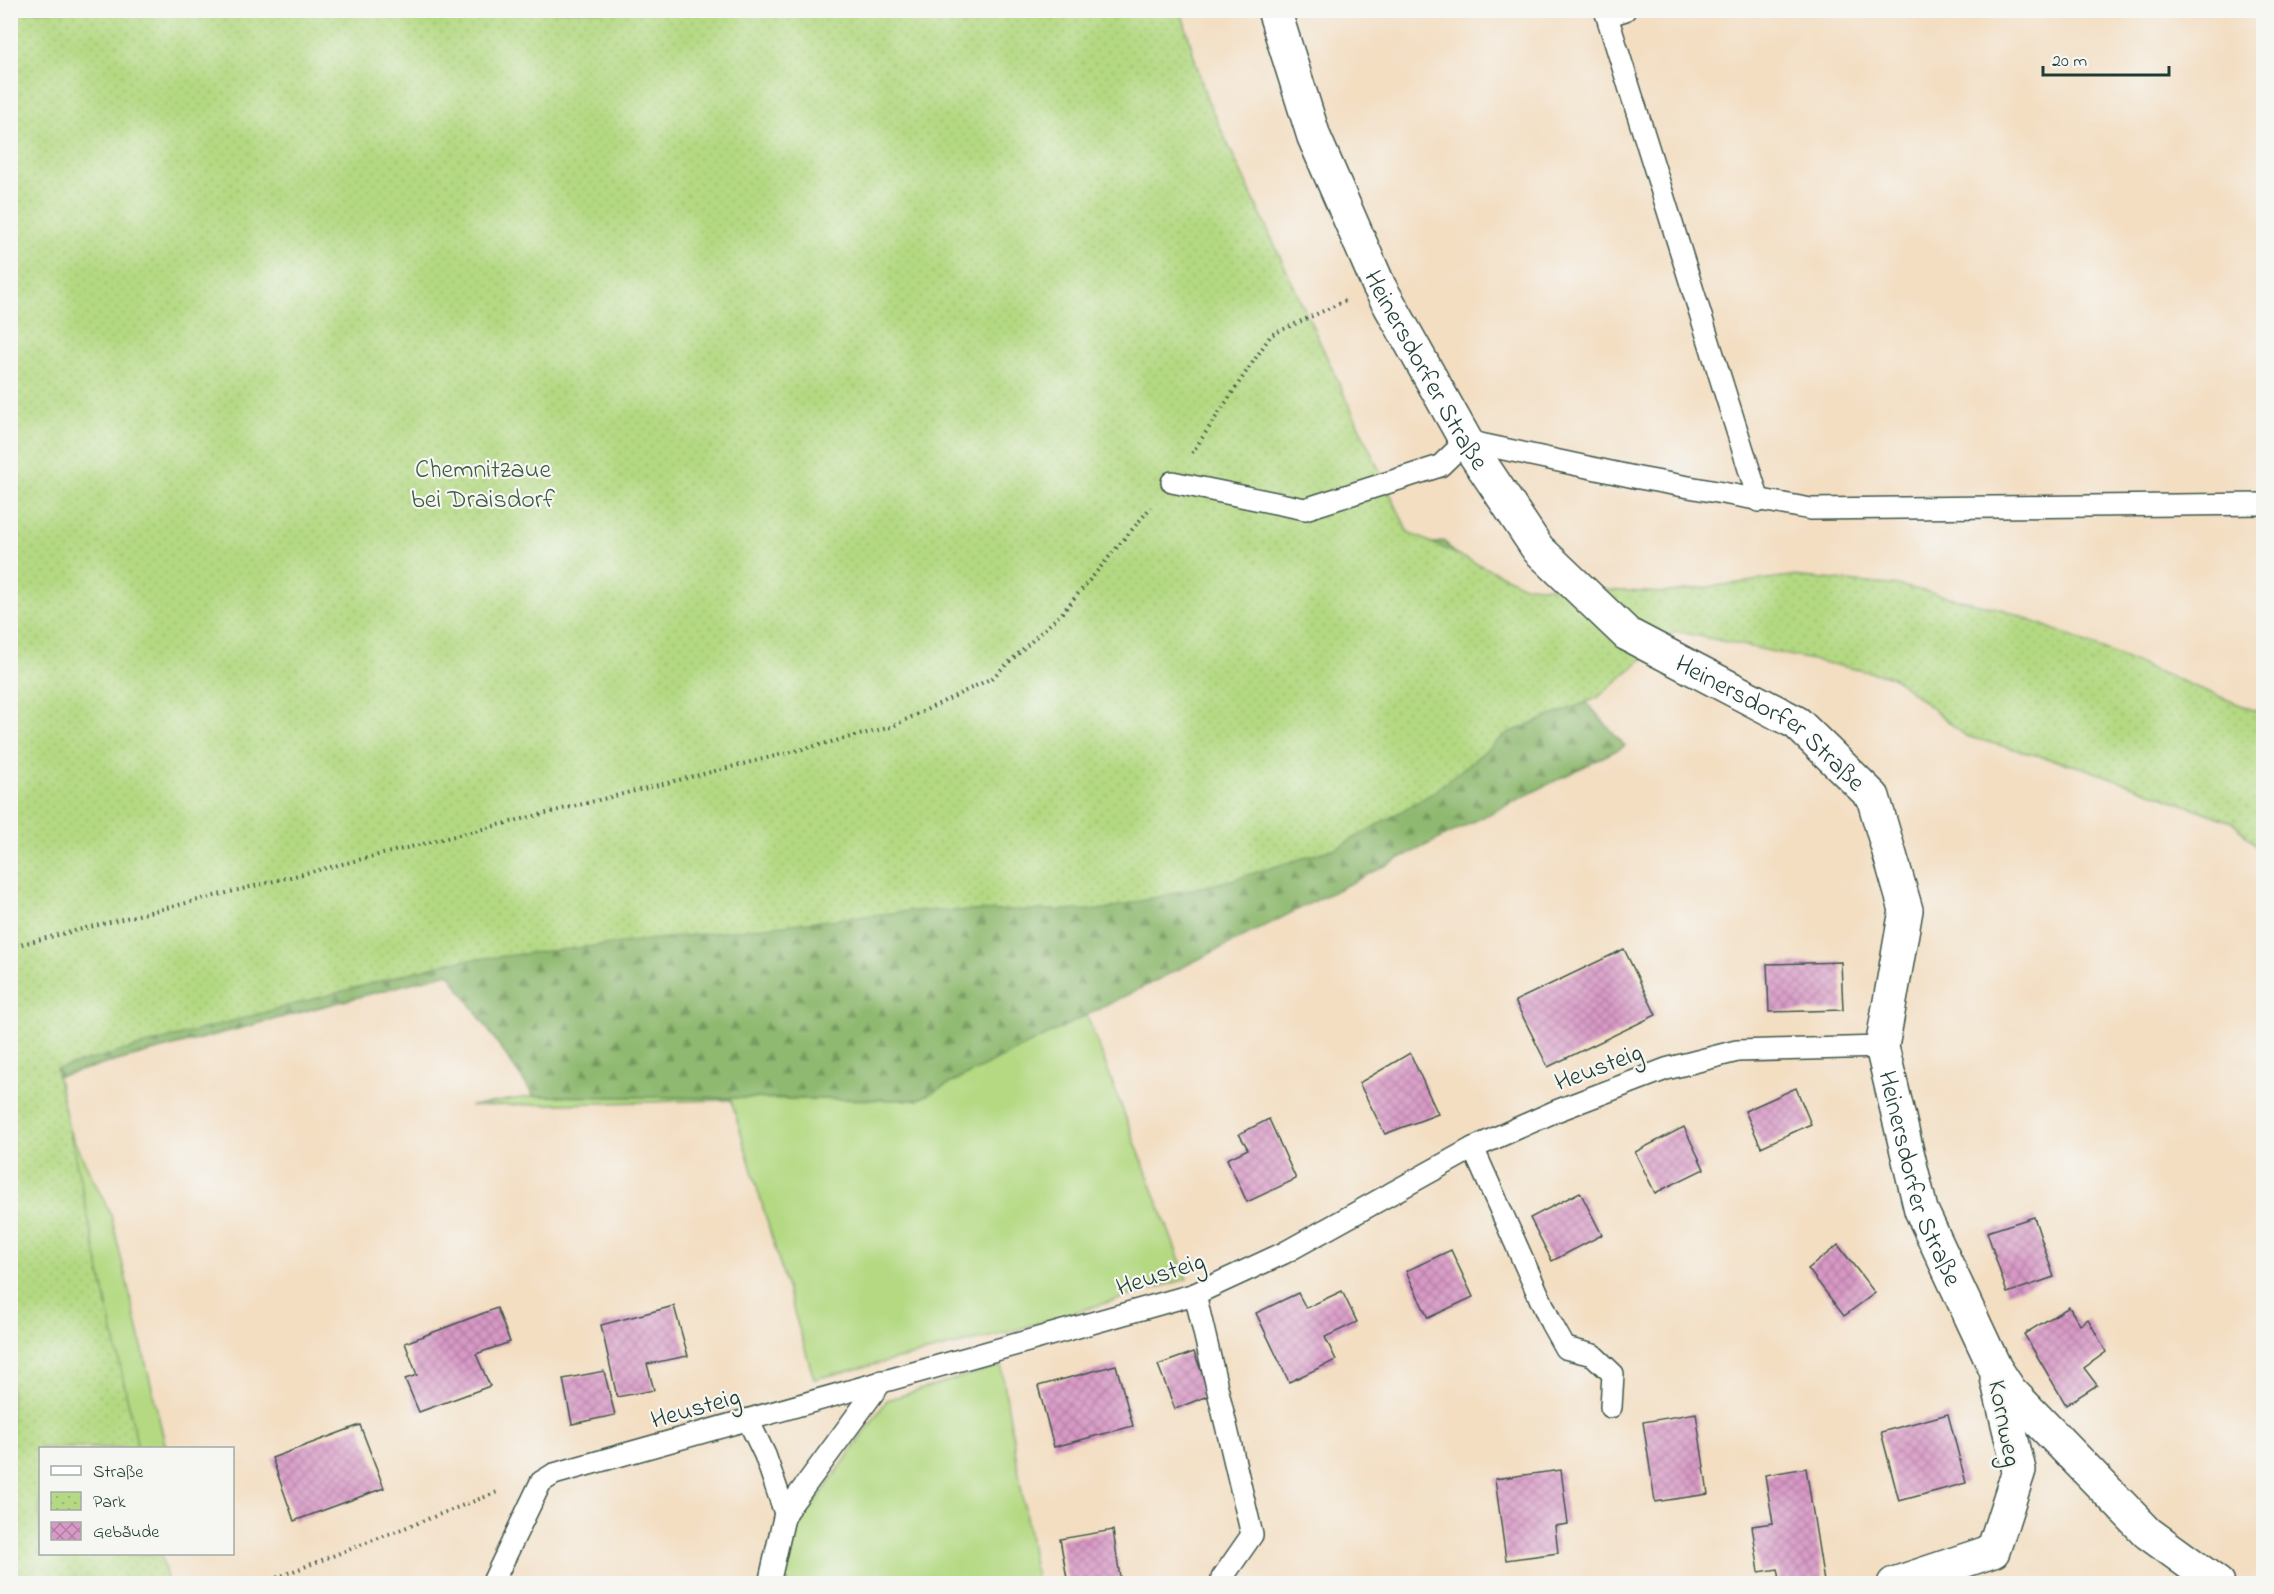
<svg xmlns="http://www.w3.org/2000/svg" width="2274" height="1594" viewBox="0 0 2274 1594" font-family="'Indie Flower',sans-serif">
	<defs>
		<pattern id="forest-firs" width="22" height="20" patternUnits="userSpaceOnUse" patternTransform="scale(1.5)"><rect width="22" height="20" fill="#8fb970"/><path d="M5 1l3.5 6h-7zM16 11l3.5 6h-7z" fill="#74985d"/></pattern>
		<pattern id="park-dots" width="8" height="8" patternUnits="userSpaceOnUse" patternTransform="scale(1.5)"><rect width="8" height="8" fill="#b4d982"/><path d="M2 2h.1M6 6h.1" fill="none" stroke="#9abb71" stroke-width="1.8" stroke-linecap="round"/></pattern>
		<pattern id="building-cross-hatch" width="8" height="8" patternUnits="userSpaceOnUse" patternTransform="scale(1.5)"><rect width="8" height="8" fill="#d999c6"/><path d="M0 0l8 8M0 8l8-8" fill="none" stroke="#af7ea2"/></pattern>
	</defs>
	<rect width="100%" height="100%" fill="#f6f6f2"/>
	<filter id="ink" filterUnits="userSpaceOnUse"><feTurbulence type="fractalNoise" baseFrequency=".0167" numOctaves="2"/><feDisplacementMap in="SourceGraphic" scale="12" xChannelSelector="R" yChannelSelector="G"/><feConvolveMatrix kernelMatrix="1 2 1 2 8 2 1 2 1" color-interpolation-filters="sRGB"/></filter>
	<filter id="wash" filterUnits="userSpaceOnUse"><feTurbulence type="fractalNoise" baseFrequency=".008" numOctaves="4" result="noise"/><feDisplacementMap in="SourceGraphic" scale="24" xChannelSelector="R" yChannelSelector="G"/><feGaussianBlur stdDeviation="1.35" result="paint"/><feColorMatrix in="noise" values="0 0 0 0 0 0 0 0 0 0 0 0 0 0 0 0 0 1.4 0 .05"/><feComposite in="paint" operator="in"/></filter>
	<g filter="url(#wash)">
		<rect width="100%" height="100%" fill="#f3dec2"/>
		<!-- grass -->
		<g fill="#b4d982" stroke="#6a8b5b" stroke-width="1.5">
			<polygon points="1086,1013 1187,1279 998,1335 814,1379 731,1100 470,1106 534,1096 916,1100"/>
			<polygon points="44,1080 111,1215 166,1448 40,1448 40,1554 11,1584"/>
			<polygon points="1001,1365 1037,1583 773,1584 778,1556 887,1400"/>
		</g>
		<!-- forest -->
		<polygon fill="url(#forest-firs)" stroke="#577b52" stroke-width="1.5" points="1444,541 1625,746 917,1100 534,1096 449,973 11,1089 11,905"/>
		<!-- park -->
		<polygon fill="url(#park-dots)" stroke="#6a8b5b" stroke-width="1.5" points="11,11 1181,11 1206,97 1408,532 1525,586 1663,593 1791,576 1902,586 2005,610 2263,714 2263,854 2235,823 2087,769 1966,736 1893,677 1675,631 1597,698 1508,733 1431,794 1339,847 1228,881 1101,910 910,911 450,962 56,1069 138,1448 40,1448 40,1554 161,1554 168,1583 11,1584"/>
		<g id="blocks">
			<!-- building -->
			<g fill="url(#building-cross-hatch)">
				<polygon points="1624,949 1656,1015 1548,1067 1515,1001"/>
				<polygon points="1841,962 1843,1010 1769,1012 1767,964"/>
				<polygon points="1410,1053 1438,1114 1385,1134 1359,1083"/>
				<polygon points="1796,1088 1811,1124 1761,1147 1745,1111"/>
				<polygon points="1269,1119 1296,1179 1247,1202 1227,1159 1248,1149 1239,1134"/>
				<polygon points="1684,1127 1704,1169 1655,1193 1635,1152"/>
				<polygon points="1580,1192 1602,1235 1552,1261 1530,1218"/>
				<polygon points="2034,1217 2054,1277 2007,1293 1987,1232"/>
				<polygon points="1838,1245 1875,1293 1844,1316 1808,1269"/>
				<polygon points="1451,1250 1473,1297 1428,1318 1406,1271"/>
				<polygon points="1342,1291 1357,1322 1325,1337 1336,1360 1289,1382 1256,1313 1298,1293 1306,1308"/>
				<polygon points="674,1306 688,1356 647,1364 654,1390 617,1397 601,1325"/>
				<polygon points="2069,1307 2080,1325 2088,1319 2106,1352 2084,1368 2097,1385 2066,1405 2024,1334"/>
				<polygon points="497,1308 510,1342 476,1354 490,1386 419,1412 405,1379 417,1375 405,1343"/>
				<polygon points="1194,1352 1210,1395 1175,1409 1158,1365"/>
				<polygon points="1116,1365 1133,1426 1054,1447 1038,1386"/>
				<polygon points="604,1371 615,1415 572,1424 563,1379"/>
				<polygon points="1696,1413 1708,1494 1655,1502 1643,1422"/>
				<polygon points="1948,1414 1966,1483 1899,1501 1881,1432"/>
				<polygon points="360,1425 384,1488 294,1521 272,1458"/>
				<polygon points="1806,1468 1824,1582 1781,1584 1778,1569 1759,1572 1752,1526 1773,1523 1765,1475"/>
				<polygon points="1561,1470 1568,1524 1555,1526 1558,1553 1506,1560 1495,1479"/>
				<polygon points="1113,1530 1121,1584 1068,1584 1060,1539"/>
			</g>
		</g>
	</g>
	<g filter="url(#ink)">
		<use href="#blocks" fill-opacity="0" stroke="#3f5549" stroke-width="1.5"/>
		<g fill="none" stroke-linecap="round" stroke-linejoin="round">
			<!-- service casing -->
			<g stroke="#3f5549" stroke-width="24">
				<g id="service">
					<polyline points="1605,10 1759,501"/>
					<polyline points="1607,16 1625,10"/>
					<polyline points="1172,482 1305,509 1440,466 1466,441 1639,478 1811,509 2264,504"/>
					<polyline points="1473,1148 1551,1323 1565,1348 1593,1355 1613,1374 1611,1407"/>
					<polyline points="1195,1294 1252,1535 1222,1578"/>
					<polyline points="748,1420 765,1455 785,1513 769,1584"/>
					<polyline points="785,1513 882,1381"/>
					<polyline points="492,1584 541,1482 554,1474 1195,1294 1284,1253 1473,1148 1556,1111 1666,1069 1737,1051 1882,1047"/>
				</g>
			</g>
			<!-- minor casing -->
			<g stroke="#3f5549" stroke-width="36">
				<g id="minor">
					<path id="s1" d="M1274,10L1314,137L1379,286L1466,441L1538,549L1627,634L1797,723L1873,797L1906,910L1882,1047L1921,1210L1995,1368L2010,1391L2148,1533L2218,1584"/>
					<polyline points="1894,1584 1993,1551 2019,1470 1997,1378"/>
				</g>
			</g>
			<!-- path -->
			<g stroke="#3f5549" stroke-width="4" stroke-dasharray="1.5 4.5" stroke-linecap="butt">
				<polyline points="1192,453 1271,335 1345,301"/>
				<polyline points="10,947 891,727 992,678 1062,613 1151,507"/>
				<polyline points="260,1584 500,1491"/>
			</g>
			<!-- service -->
			<use href="#service" stroke="#fff" stroke-width="21"/>
			<!-- minor -->
			<use href="#minor" stroke="#fff" stroke-width="33"/>
		</g>
	</g>
	<g text-anchor="middle" stroke-width="4.5" stroke-linejoin="round" paint-order="stroke">
		<!-- street labels -->
		<g font-size="26" fill="#1f3d34" stroke="#f6f6f2">
			<text dy="9" stroke="none"><textPath href="#s1" startOffset="392">Heinersdorfer Straße</textPath></text>
			<text dy="9" stroke="none"><textPath href="#s1" startOffset="896">Heinersdorfer Straße</textPath></text>
			<text transform="translate(1598 1066) rotate(-21)" y="9">Heusteig</text>
			<text dy="9" stroke="none"><textPath href="#s1" startOffset="1418">Heinersdorfer Straße</textPath></text>
			<text transform="translate(1160 1273) rotate(-18)" y="9">Heusteig</text>
			<text transform="translate(695 1407) rotate(-16)" y="9">Heusteig</text>
			<text transform="translate(2006 1423) rotate(79)" y="9">Kornweg</text>
		</g>
		<!-- park labels -->
		<g font-size="26" fill="#3d5c44" stroke="#f6f6f2">
			<text x="483" y="477">Chemnitzaue<tspan x="483" dy="30">bei Draisdorf</tspan></text>
		</g>
	</g>
	<!-- margin -->
	<rect width="2274" height="1594" fill="none" stroke="#f6f6f2" stroke-width="36"/>
	<!-- legend -->
	<rect x="39" y="1447" width="195" height="108" fill="#f6f6f2" stroke="#a0aca6" stroke-width="1.5"/>
	<rect x="51" y="1466" width="30" height="9" fill="#ffffff" stroke="#a0aca6" stroke-width="1.5"/>
	<text x="93" y="1477" font-size="18" fill="#1f3d34">Straße</text>
	<rect x="51" y="1492" width="30" height="18" fill="url(#park-dots)" stroke="#a0aca6" stroke-width="1.5"/>
	<text x="93" y="1507" font-size="18" fill="#1f3d34">Park</text>
	<rect x="51" y="1522" width="30" height="18" fill="url(#building-cross-hatch)" stroke="#a0aca6" stroke-width="1.5"/>
	<text x="93" y="1537" font-size="18" fill="#1f3d34">Gebäude</text>
	<!-- scale -->
	<path d="M2043 66v9h126v-9" fill="none" stroke="#1f3d34" stroke-width="3"/>
	<text x="2052" y="66" font-size="18" fill="#1f3d34" stroke="#f6f6f2" stroke-width="4.5" paint-order="stroke">20 m</text>
</svg>
